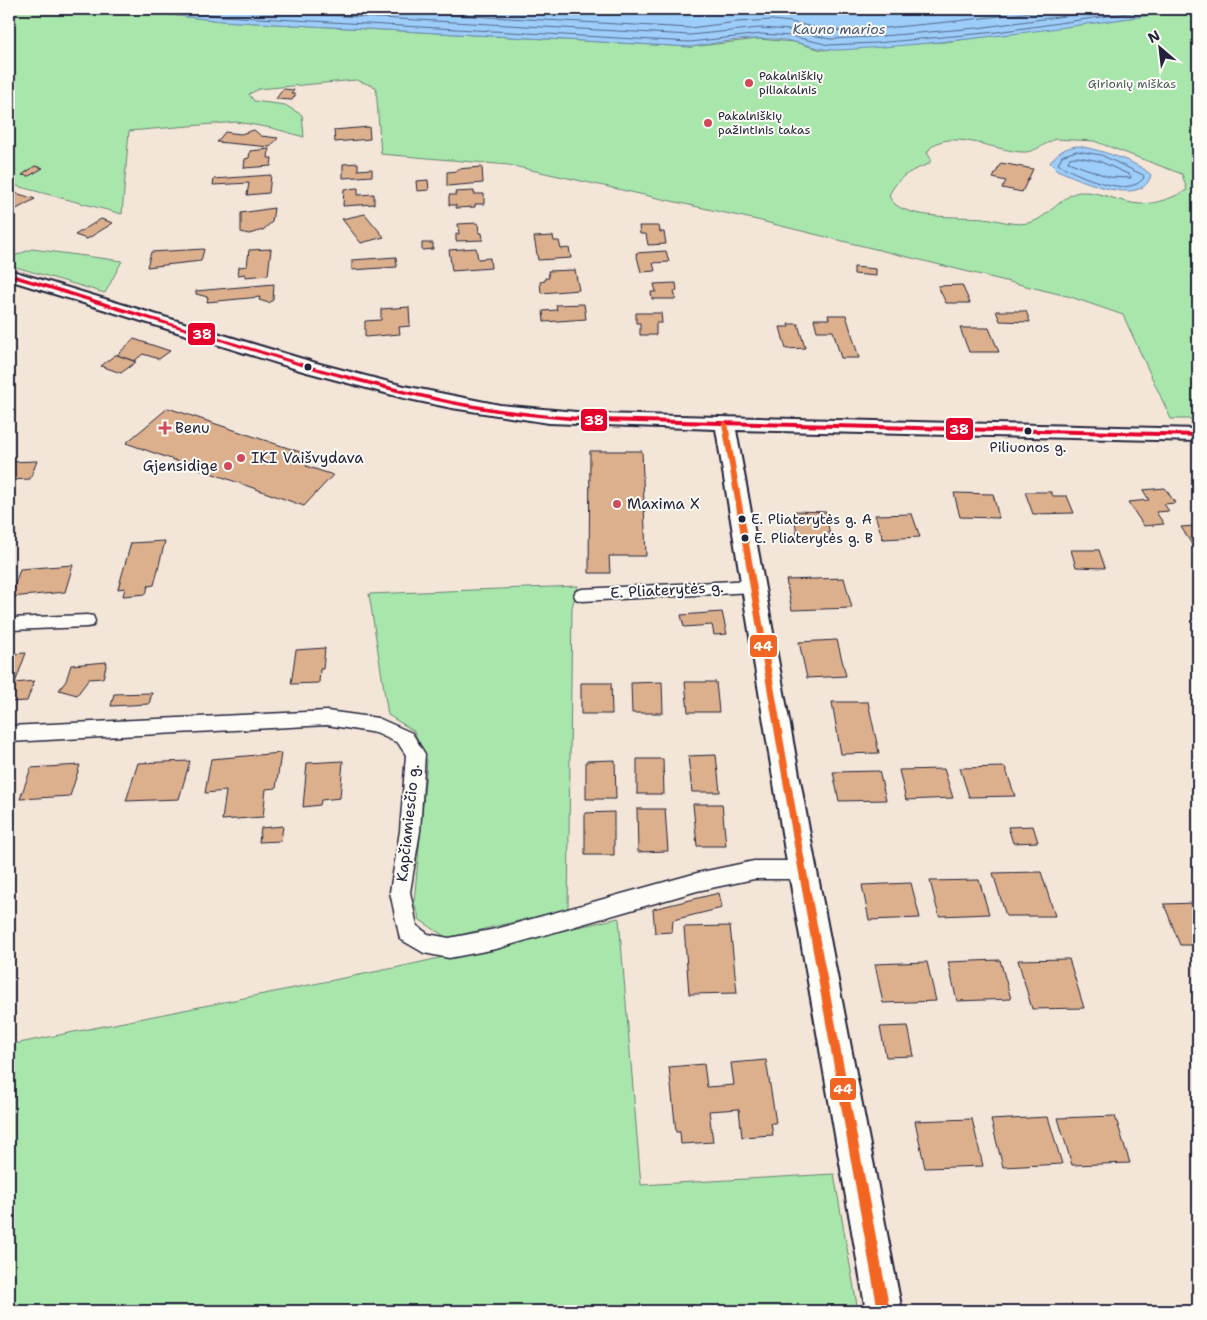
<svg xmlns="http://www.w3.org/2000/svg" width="1207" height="1320" viewBox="0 0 1207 1320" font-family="'Shantell Sans',sans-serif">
	<rect width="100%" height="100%" fill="#f3e5d7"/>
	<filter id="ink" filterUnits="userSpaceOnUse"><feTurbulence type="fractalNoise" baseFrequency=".02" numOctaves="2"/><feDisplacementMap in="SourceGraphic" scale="10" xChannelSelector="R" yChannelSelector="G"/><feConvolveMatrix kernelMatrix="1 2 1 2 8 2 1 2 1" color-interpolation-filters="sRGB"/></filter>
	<g filter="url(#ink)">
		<!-- green -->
		<g fill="#a9e6ac" stroke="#668474" fill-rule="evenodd">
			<path d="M9,9H120L222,21L691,47L758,39L794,42L822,50L944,42L1198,9V419H1171L1123,315L1071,297L757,220L509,165L381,154L376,87L356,80L259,89L249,94L254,101L285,105L302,115L304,137L272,128L237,122L129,131L122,214L9,184ZM1055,139L1094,141L1182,174L1187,190C1173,198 1156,204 1140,204C1120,203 1101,191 1080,192C1065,193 1048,217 1032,222C1015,227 1001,220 984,218C964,216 895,221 889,195C900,175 908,172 929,164L931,159L927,153C942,123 1001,154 1026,152C1036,151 1046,143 1055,139Z"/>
			<polygon points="32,249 122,261 105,293 9,265 9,258"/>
			<polygon points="578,586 572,607 568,909 447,938 420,920 414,903 427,761 414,731 388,715 369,594"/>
			<polygon points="619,918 641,1185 834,1174 858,1311 9,1311 9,1045 399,967"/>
		</g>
		<!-- water -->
		<g fill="#9dcdf9" stroke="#6c89ad">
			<path d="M120,9H1189C1073,27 957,43 840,50C820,51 804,43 785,40C753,36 722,42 691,47L222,21Z"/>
			<path d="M1077,146C1094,148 1140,162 1151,175C1142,210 1077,178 1057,170L1050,163C1058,152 1064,148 1077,146Z"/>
		</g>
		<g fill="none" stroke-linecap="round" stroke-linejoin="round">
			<!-- shore -->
			<g stroke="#536687" stroke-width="1">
				<polyline points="156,9 222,16 690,42 761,34 791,36 829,45 876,43 997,32 1156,9"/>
				<polyline points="216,9 690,35 760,28 791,30 830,39 871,37 977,28 1116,9"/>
				<polyline points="344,9 690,28 737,22 772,20 791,22 830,31 864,30 948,22 1060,9"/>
				<path d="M1077,151L1101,155L1143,175L1144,178C1141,181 1138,184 1134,185C1115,192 1075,174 1058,164L1062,156Z"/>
				<polygon points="1078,157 1099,161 1130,175 1131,178 1109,177 1068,162 1070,158"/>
			</g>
		</g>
		<!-- building -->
		<g fill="#ddb08d" stroke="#22223b">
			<polygon points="283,89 294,90 291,94 296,94 292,100 276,99"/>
			<polygon points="369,127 370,139 335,142 334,130"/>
			<polygon points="254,130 261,136 278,138 270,147 217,142 225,132 241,134"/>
			<polygon points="269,149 268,158 272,158 271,166 244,168 245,159 249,158 250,151"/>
			<polygon points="358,163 358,170 372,169 372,176 343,178 343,164"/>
			<polygon points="1001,163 1033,169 1022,192 1002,188 1006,181 993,178"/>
			<polygon points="35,166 43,168 29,176 22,175"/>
			<polygon points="482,167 483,183 447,186 447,172 457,171 457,169"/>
			<polygon points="271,175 269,193 247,195 249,183 213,185 214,179"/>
			<polygon points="428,180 429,190 417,191 416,181"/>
			<polygon points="358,188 358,195 374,194 374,204 343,206 344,189"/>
			<polygon points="9,191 35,199 11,212 9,212"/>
			<polygon points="474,191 474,194 484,194 484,204 475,204 475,207 456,208 456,205 449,205 449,195 456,195 455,192"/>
			<polygon points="274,208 272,222 263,230 249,234 241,232 241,213"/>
			<polygon points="365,214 384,237 361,243 342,219"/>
			<polygon points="101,219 113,223 87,239 75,235"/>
			<polygon points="478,223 479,233 482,233 483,240 456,241 456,234 459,234 458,224"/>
			<polygon points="639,226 659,226 660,232 664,232 666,244 648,245 646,234 640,234"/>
			<polygon points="553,236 554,241 559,241 561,249 569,248 571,258 538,260 534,237"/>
			<polygon points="422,243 433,243 433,249 422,250"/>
			<polygon points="476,248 478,259 490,258 491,268 452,271 449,250"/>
			<polygon points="204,249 201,261 147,267 151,252"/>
			<polygon points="271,249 268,275 245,277 245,274 238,275 239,267 247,266 249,250"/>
			<polygon points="666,251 669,262 653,263 655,271 641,272 636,253"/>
			<polygon points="396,257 397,267 352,270 352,260"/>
			<polygon points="854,267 876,269 876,276 854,274"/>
			<polygon points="575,270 579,290 541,293 540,282 545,281 545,278 549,278 548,271"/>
			<polygon points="676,283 677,291 674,291 676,299 652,299 651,292 656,292 654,284"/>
			<polygon points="274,284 273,300 269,303 259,300 260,297 207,302 208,297 196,294 196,291"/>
			<polygon points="962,285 970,303 946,303 938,286"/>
			<polygon points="584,304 586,319 544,322 543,311 557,310 556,305"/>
			<polygon points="409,307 410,326 399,327 400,334 365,337 365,321 381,320 381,309"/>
			<polygon points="996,311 1026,311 1030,322 1000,321"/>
			<polygon points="636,313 661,313 662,323 656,323 656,335 640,335 640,323 636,323"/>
			<polygon points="828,315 846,315 859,358 841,358 833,331 817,331 814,319 829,319"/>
			<polygon points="788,324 798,324 805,348 786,349 780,327 789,327"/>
			<polygon points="960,328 989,328 999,352 969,352"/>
			<polygon points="134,339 170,351 159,359 143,354 134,361 117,355"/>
			<polygon points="115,355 117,355 136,362 121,373 101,366"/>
			<polygon points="168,408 315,457 306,466 333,475 304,506 126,443"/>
			<polygon points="590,451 642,451 646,556 609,556 610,573 589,573"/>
			<polygon points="37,461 30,479 9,480 9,462"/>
			<polygon points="1165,488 1175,503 1164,504 1169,511 1156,512 1164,524 1144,526 1128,502 1149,500 1143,490"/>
			<polygon points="1025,492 1051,492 1053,496 1067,496 1074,513 1033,514"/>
			<polygon points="954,493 993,494 999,518 960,517"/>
			<polygon points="794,511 826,512 830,537 797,536"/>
			<polygon points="912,514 920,537 883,539 875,515"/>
			<polygon points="1195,526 1198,531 1198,546 1193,546 1181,527"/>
			<polygon points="165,541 154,585 148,586 146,594 123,596 125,588 118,589 131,543"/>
			<polygon points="1071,550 1099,550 1105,568 1076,567"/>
			<polygon points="73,565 65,592 11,597 20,569"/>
			<polygon points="844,578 852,608 792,610 786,580"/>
			<polygon points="722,612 727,634 714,635 712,625 684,627 681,615"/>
			<polygon points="837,640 846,676 807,678 799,642"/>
			<polygon points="325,648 323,669 320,669 319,683 291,684 296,650"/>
			<polygon points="26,653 15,683 34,681 27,701 9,702 9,654"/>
			<polygon points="107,662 103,678 89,679 77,695 59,690 66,681 71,665"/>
			<polygon points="662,682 663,713 632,713 631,683"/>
			<polygon points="685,682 716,682 719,712 688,712"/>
			<polygon points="581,683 611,683 612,714 581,714"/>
			<polygon points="152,693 149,704 111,706 114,694"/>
			<polygon points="832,702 868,702 879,753 841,754"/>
			<polygon points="281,753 276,788 266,789 263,817 222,820 226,791 205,793 211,759"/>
			<polygon points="716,755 720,792 692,792 688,756"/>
			<polygon points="637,759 663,759 664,794 637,794"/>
			<polygon points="615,760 616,799 586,799 586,761"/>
			<polygon points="190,761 179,799 126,801 138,763"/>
			<polygon points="343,761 340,798 321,800 320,805 303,807 307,763"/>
			<polygon points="80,765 70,796 20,799 31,768"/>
			<polygon points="1005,767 1015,796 969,797 960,768"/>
			<polygon points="944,769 953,798 906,800 899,770"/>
			<polygon points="879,771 886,800 839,801 833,772"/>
			<polygon points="693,804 722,804 726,846 697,846"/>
			<polygon points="637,809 665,809 668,851 638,852"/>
			<polygon points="614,812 614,855 585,855 585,813"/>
			<polygon points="283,826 281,841 259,842 261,828"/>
			<polygon points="1033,826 1038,842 1013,843 1008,827"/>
			<polygon points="1041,872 1055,916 1006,916 993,873"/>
			<polygon points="979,880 989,914 939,916 930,881"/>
			<polygon points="911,883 920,918 869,920 862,885"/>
			<polygon points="719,893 722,908 673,920 672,932 655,933 653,909"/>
			<polygon points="1198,903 1198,945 1180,945 1164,904"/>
			<polygon points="730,926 737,993 689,994 684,927"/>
			<polygon points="1069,959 1084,1008 1032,1009 1018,960"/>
			<polygon points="1000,960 1011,999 957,1001 948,962"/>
			<polygon points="927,962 936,1001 883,1003 875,964"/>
			<polygon points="908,1026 914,1056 886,1057 880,1027"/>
			<polygon points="766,1060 776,1123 771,1123 773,1135 742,1137 739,1109 709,1111 713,1142 681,1144 680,1132 676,1132 669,1067 704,1064 707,1087 734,1085 731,1063"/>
			<polygon points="1115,1116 1130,1163 1072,1165 1058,1118"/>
			<polygon points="1048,1117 1062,1164 1003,1167 991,1120"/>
			<polygon points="972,1119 983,1166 925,1168 915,1121"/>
		</g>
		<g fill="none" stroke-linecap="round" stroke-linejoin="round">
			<!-- street casing -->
			<g stroke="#22223b" stroke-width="3">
				<g id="street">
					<polygon points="753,580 759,582 761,586 759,590 753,592 582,601 576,599 574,595 576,591 582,589"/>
					<polygon points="87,615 93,616 95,621 93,626 87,627 9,630 9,618"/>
					<polygon points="327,711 378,718 412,733 425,754 420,831 410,892 417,926 428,934 449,938 496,929 697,873 754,861 803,861 810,863 813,870 810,877 803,879 754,879 697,891 496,949 449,958 424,953 400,939 390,892 400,831 406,755 398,743 376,733 327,725 9,742 9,726"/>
				</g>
			</g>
			<!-- secondary casing -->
			<g stroke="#22223b" stroke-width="4">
				<polygon id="secondary" points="9,270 316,363 404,386 500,405 598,414 1198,429 1198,441 736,430 813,851 902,1311 866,1311 785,851 716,429 549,423 452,408 404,398 303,371 9,280"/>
			</g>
			<!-- street -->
			<use href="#street" fill="#fdfcf7" fill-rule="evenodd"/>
			<!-- secondary -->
			<use href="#secondary" fill="#fdfcf7" fill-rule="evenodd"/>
			<!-- bus-1 casing -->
			<g stroke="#fdfcf7" stroke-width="3">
				<path id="bus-1" d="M9,273L311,366L404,390L452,401L500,409L549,415L598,418L1198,433V437L598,422C549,419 500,414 451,404C371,388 292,364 214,339C154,321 93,303 33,284L9,277Z"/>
			</g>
			<!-- bus-2 casing -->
			<g stroke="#fdfcf7" stroke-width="3">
				<polygon id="bus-2" points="725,422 728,424 803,851 890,1311 878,1311 795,851 722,424"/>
			</g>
			<!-- bus-1 -->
			<use href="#bus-1" fill="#e4002b" fill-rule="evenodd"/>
			<!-- bus-2 -->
			<use href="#bus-2" fill="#f26522" fill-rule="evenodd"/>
		</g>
	</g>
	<!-- markers -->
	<g fill="#d1495b" stroke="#fdfcf7" stroke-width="2">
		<circle cx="749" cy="83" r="5"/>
		<circle cx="708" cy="123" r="5"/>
		<path d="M162.5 420.5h5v5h5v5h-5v5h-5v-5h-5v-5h5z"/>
		<circle cx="241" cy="458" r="5"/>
		<circle cx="228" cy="466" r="5"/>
		<circle cx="617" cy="504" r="5"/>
	</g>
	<g fill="#22223b" stroke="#fdfcf7" stroke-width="2">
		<circle cx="308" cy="367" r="4.5"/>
		<circle cx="1028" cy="431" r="4.5"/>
		<circle cx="742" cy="519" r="4.5"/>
		<circle cx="745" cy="538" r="4.5"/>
	</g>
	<g text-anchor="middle" stroke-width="4" stroke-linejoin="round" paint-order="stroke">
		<!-- far-poi labels -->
		<g font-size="12" fill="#22223b" stroke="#fdfcf7" text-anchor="start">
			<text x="759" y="80">Pakalniškių<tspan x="759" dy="14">piliakalnis</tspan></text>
			<text x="718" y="120">Pakalniškių<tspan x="718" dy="14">pažintinis takas</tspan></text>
		</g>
		<!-- far-park labels -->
		<g font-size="12" fill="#4a5d5d" stroke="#fdfcf7">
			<text x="1132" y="88">Girionių miškas</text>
		</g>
		<!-- far-water labels -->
		<g font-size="14" font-style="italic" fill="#475574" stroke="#fdfcf7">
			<text x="839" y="34">Kauno marios</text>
		</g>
		<!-- bus labels -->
		<g font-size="14" fill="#22223b" stroke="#fdfcf7" text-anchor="start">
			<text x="1028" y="452" text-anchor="middle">Piliuonos g.</text>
			<text x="751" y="524">E. Pliaterytės g. A</text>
			<text x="754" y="543">E. Pliaterytės g. B</text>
		</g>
		<!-- poi labels -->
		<g font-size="15" fill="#22223b" stroke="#fdfcf7" text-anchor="start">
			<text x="175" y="433">Benu</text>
			<text x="251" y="463">IKI Vaišvydava</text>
			<text x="218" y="471" text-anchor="end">Gjensidige</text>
			<text x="627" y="509">Maxima X</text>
		</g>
		<!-- street labels -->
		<g font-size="15" fill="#22223b" stroke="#fdfcf7">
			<text transform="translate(667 590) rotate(-3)" y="5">E. Pliaterytės g.</text>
			<text transform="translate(408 823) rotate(-84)" y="5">Kapčiamiesčio g.</text>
		</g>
	</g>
	<g stroke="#fdfcf7" stroke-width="2">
		<rect x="187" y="322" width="29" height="24" rx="5" fill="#e4002b"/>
		<rect x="580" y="408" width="28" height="24" rx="5" fill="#e4002b"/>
		<rect x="945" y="417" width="29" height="24" rx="5" fill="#e4002b"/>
		<rect x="749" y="634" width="29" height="24" rx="5" fill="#f26522"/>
		<rect x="829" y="1077" width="28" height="24" rx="5" fill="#f26522"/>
	</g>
	<g font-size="14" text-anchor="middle" font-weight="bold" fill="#fff">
		<text x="202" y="339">38</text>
		<text x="594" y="425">38</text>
		<text x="959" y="434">38</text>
		<text x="763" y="651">44</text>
		<text x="843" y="1094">44</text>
	</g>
	<!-- margin -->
	<rect width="1207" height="1320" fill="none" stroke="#fdfcf7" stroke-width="30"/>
	<rect x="15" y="15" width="1177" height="1290" fill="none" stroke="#22223b" stroke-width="2" filter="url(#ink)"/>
	<!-- north arrow -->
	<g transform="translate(1160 48) rotate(332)" stroke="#fdfcf7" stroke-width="4" paint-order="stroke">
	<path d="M0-4L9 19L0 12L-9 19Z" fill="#22223b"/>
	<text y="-8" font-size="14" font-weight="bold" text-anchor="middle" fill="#22223b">N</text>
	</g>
</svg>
